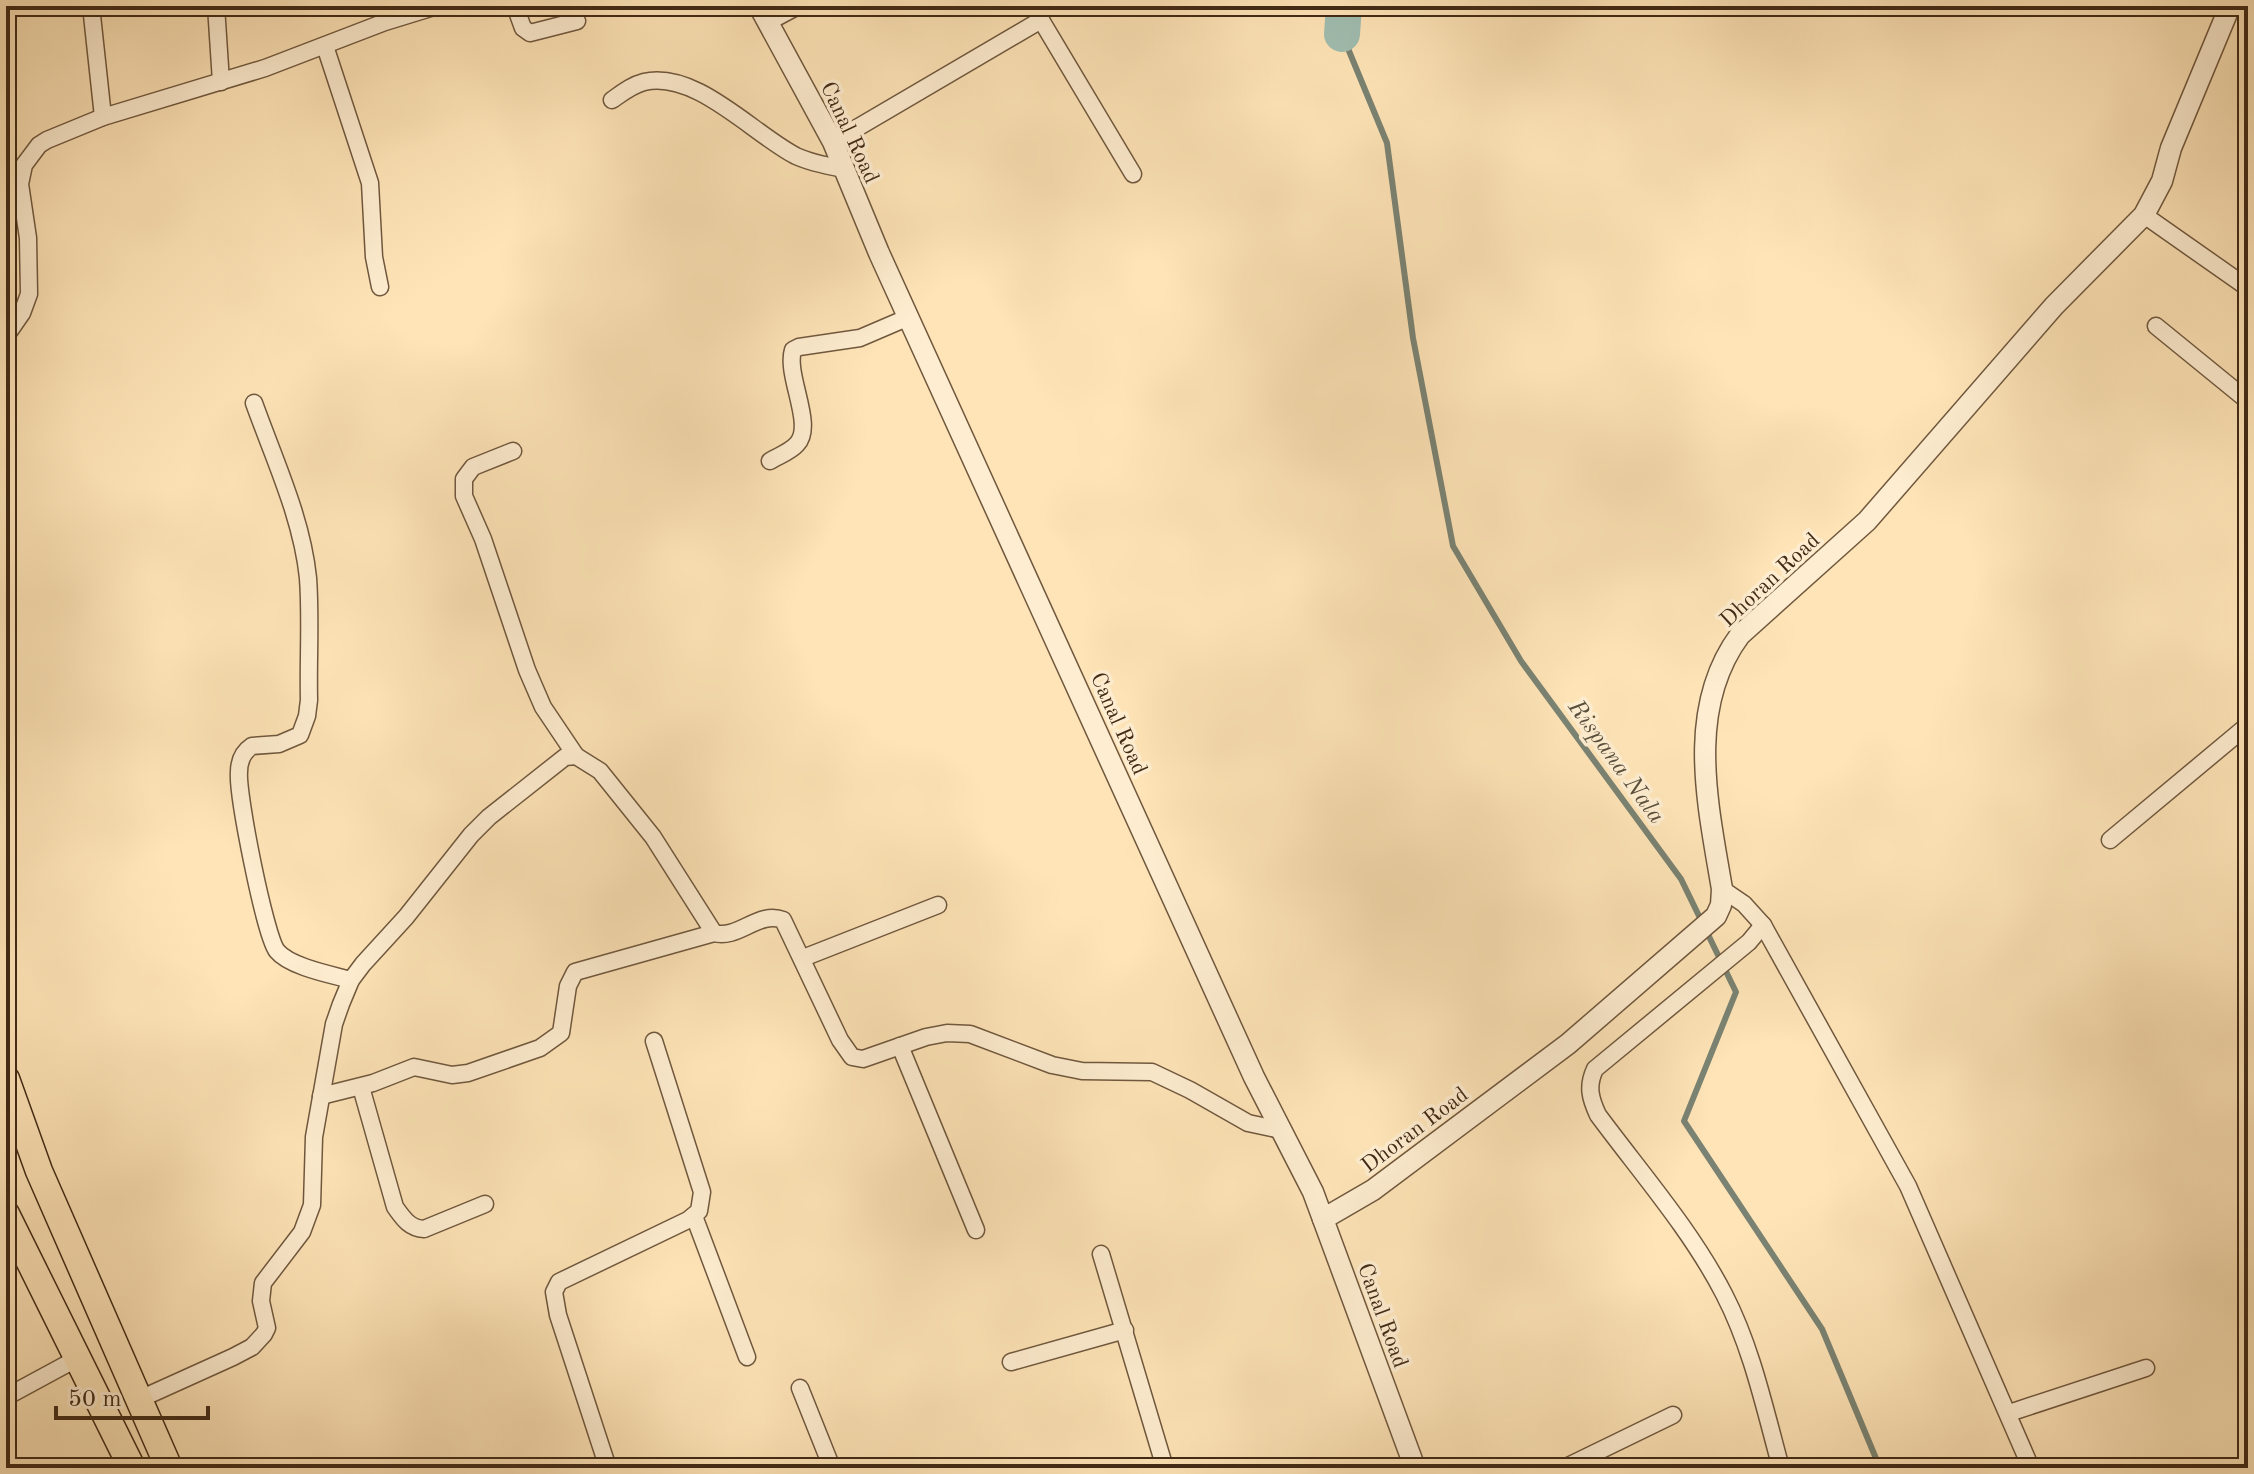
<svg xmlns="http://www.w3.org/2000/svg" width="2254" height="1474" viewBox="0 0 2254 1474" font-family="'Old Standard TT',serif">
	<rect width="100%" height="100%" fill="#fee4b7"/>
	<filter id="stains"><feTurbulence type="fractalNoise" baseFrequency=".0025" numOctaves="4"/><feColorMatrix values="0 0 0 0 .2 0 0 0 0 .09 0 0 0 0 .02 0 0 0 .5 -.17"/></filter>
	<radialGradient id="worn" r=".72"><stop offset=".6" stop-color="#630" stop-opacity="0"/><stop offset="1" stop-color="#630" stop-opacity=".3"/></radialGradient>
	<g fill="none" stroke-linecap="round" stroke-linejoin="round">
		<!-- stream -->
		<polyline stroke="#7a8373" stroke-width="6" points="1342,34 1387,143 1413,338 1453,546 1521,661 1681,879 1736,992 1684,1121 1822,1329 1880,1468"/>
		<!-- river -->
		<polyline stroke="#a0beb1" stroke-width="36" points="1342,34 1344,6"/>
		<!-- minor casing -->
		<g stroke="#70583e" stroke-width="19">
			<g id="minor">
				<polyline points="91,6 103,117"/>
				<polyline points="216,6 221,82"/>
				<polyline points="515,6 523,28 530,33 577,21"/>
				<polyline points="1041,20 1133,174"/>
				<polyline points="768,22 798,6"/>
				<polyline points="325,46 370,183 374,257 380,287"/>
				<path d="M612,100C622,93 632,85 644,82C696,70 753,134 796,156C811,163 828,166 844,169"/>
				<polyline points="833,142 1041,20 1033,6"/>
				<polyline points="2144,215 2248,288"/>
				<polyline points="2156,326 2248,401"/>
				<polyline points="6,336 22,313 29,294 28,238 20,184 24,165 39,145 47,140 103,117 265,68 385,22 437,6"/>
				<path d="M254,403C274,459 302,518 308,578C311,618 308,660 309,700L307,716L300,735L279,744L252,746C243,752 239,760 239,772C237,794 265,936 277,951C290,967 333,975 351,980"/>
				<polyline points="513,451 473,467 464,479 464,496 483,539 527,670 543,707 576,756"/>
				<path d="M770,461C778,456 790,452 797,444C815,425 785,375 793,350L799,347L860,338L909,317"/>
				<polyline points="2110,840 2248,725"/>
				<polyline points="1722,889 1744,904 1763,925 1908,1186 2031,1468"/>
				<path d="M1763,925L1749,942L1595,1069C1587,1086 1590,1098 1598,1115C1641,1173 1691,1230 1724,1294C1752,1348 1765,1410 1781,1468"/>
				<polyline points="803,958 938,905"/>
				<polyline points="900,1046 976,1230"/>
				<path d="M361,1087L395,1207C403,1218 409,1228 424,1229L485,1204"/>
				<polyline points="321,1096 373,1083 414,1067 452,1075 468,1073 540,1048 561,1033 568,986 575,972 714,933"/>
				<polyline points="694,1216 747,1357"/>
				<polyline points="1101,1254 1165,1468"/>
				<polyline points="1011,1362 1125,1330"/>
				<polyline points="800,1388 832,1468"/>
				<polyline points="6,1397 78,1358"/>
				<path d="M140,1399L233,1357L252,1347L264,1334L267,1328L261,1301L263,1283L302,1232L312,1205L314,1137L334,1024L341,1004L351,980L363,964L406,917L471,835L489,817L565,757L576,756L600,771L653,837L714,933C738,940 759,910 783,920L840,1040L852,1057L863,1059L926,1037L947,1033L970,1034L1052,1065L1082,1071L1152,1072L1190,1090L1248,1123L1281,1130"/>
				<polyline points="2009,1413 2146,1368"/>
				<polyline points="608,1468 558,1315 554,1292 559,1282 688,1220 699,1211 702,1192 654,1041"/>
				<polyline points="1564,1468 1673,1415"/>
			</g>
		</g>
		<!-- tertiary casing -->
		<g stroke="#70583e" stroke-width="23">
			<g id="tertiary">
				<polyline points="759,6 833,142 879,253 1254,1077 1313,1192 1415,1468"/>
				<path d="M1323,1219L1373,1190L1568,1044L1716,916L1721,905L1722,889C1708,805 1685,709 1740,635L1867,521L2054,306L2144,215L2162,181L2171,148L2230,6"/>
			</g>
		</g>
		<!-- primary casing -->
		<g stroke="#412a16" stroke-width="29">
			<g id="primary">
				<polyline points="6,1079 39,1171 169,1468"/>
				<polyline points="6,1214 132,1468"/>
			</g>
		</g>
		<!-- minor -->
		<use href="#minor" stroke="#feedd0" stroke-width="16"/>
		<!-- tertiary -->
		<use href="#tertiary" stroke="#feedd0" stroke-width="20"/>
		<!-- primary -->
		<use href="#primary" stroke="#fee4b7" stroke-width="26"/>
	</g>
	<g text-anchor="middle" stroke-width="7" stroke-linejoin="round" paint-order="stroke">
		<!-- street labels -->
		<g font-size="22" fill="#412a16" stroke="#feedd0">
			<text transform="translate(851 132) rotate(65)" y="8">Canal Road</text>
			<text transform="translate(1769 579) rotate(-43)" y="8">Dhoran Road</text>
			<text transform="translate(1120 723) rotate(66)" y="8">Canal Road</text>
			<text transform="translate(1414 1129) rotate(-37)" y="8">Dhoran Road</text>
			<text transform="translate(1384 1315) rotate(70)" y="8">Canal Road</text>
		</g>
		<!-- water labels -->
		<g font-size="24" font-style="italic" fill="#594f3d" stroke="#feedd0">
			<text transform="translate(1617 761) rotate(54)" y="8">Rispana Nala</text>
		</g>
	</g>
	<!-- margin -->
	<rect width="2254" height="1474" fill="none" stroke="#fee4b7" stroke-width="32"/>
	<rect x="8" y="8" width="2238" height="1458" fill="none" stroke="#412a16" stroke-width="4"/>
	<rect x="16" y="16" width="2222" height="1442" fill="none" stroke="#412a16" stroke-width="2"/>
	<!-- scale -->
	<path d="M56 1406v12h152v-12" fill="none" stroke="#412a16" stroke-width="4"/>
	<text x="68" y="1406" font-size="24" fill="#412a16" stroke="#feedd0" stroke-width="6" paint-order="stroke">50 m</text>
	<rect width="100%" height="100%" filter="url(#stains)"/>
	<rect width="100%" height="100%" fill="url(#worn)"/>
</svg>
